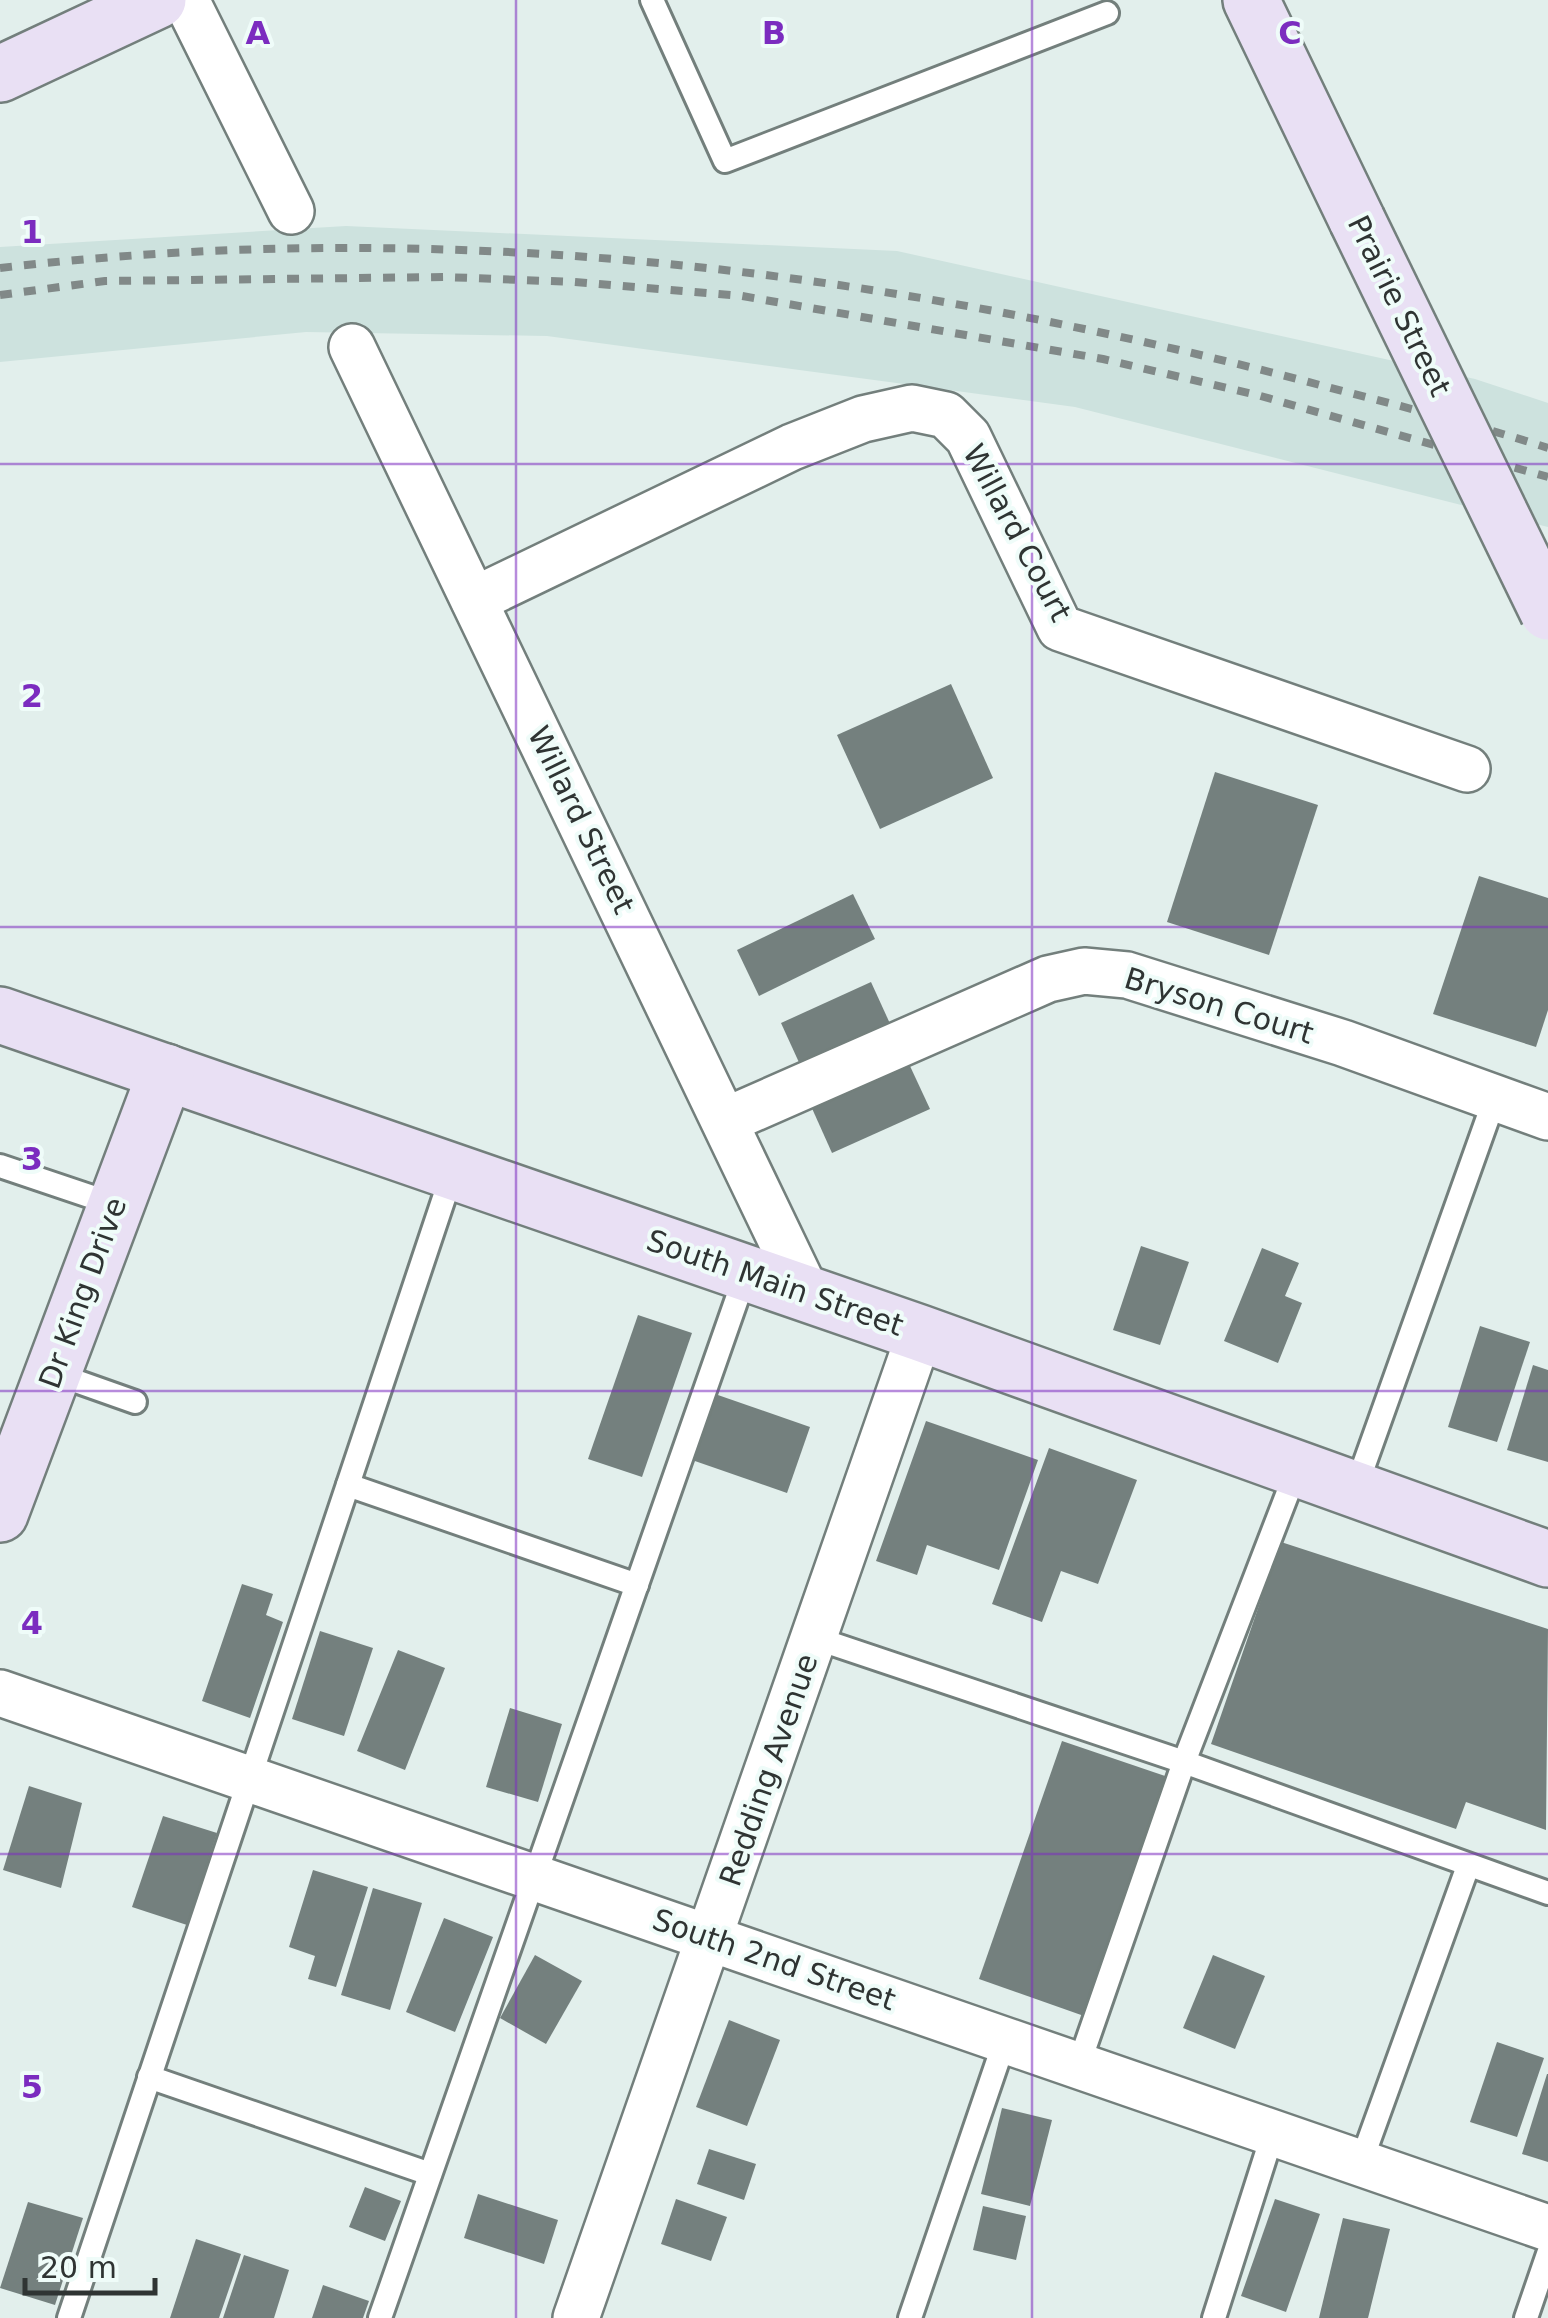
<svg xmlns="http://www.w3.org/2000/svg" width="1548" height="2318" viewBox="0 0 1548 2318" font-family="'DejaVu Sans',sans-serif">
	<rect width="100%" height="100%" fill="#e2efec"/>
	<!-- built -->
	<polygon fill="#cde2de" points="346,226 897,251 1475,379 1548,403 1548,527 1075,407 547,336 306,332 0,362 0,247"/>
	<!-- building -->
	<g fill="#74807e">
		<polygon points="951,684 993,778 880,829 837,735"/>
		<polygon points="1215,772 1318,805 1269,955 1167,922"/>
		<polygon points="1479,876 1548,898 1548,1010 1536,1047 1433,1014"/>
		<polygon points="853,894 875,939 759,996 737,950"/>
		<polygon points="871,982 892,1028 802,1069 781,1023"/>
		<polygon points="903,1051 930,1109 832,1153 806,1095"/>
		<polygon points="1141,1246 1189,1262 1160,1345 1113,1330"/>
		<polygon points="1262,1248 1299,1263 1285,1296 1302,1303 1278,1363 1224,1341"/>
		<polygon points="638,1315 692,1333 642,1477 588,1459"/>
		<polygon points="1480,1326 1530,1342 1497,1442 1448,1427"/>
		<polygon points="1533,1365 1548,1370 1548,1462 1507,1450"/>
		<polygon points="715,1394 810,1427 787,1493 692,1460"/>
		<polygon points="926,1421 1038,1460 999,1570 927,1545 917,1575 876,1561"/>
		<polygon points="1049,1448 1137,1480 1098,1584 1061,1571 1042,1622 992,1604"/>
		<polygon points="1281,1542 1548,1629 1546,1830 1466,1802 1456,1829 1211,1744"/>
		<polygon points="242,1584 273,1594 266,1615 283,1622 250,1718 202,1701"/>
		<polygon points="320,1631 373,1648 344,1736 292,1719"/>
		<polygon points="398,1650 445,1668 405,1770 357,1751"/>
		<polygon points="510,1708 562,1724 538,1802 486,1787"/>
		<polygon points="1062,1741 1168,1777 1084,2016 979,1979"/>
		<polygon points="29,1786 82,1803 61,1888 3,1870"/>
		<polygon points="163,1816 217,1833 187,1925 132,1907"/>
		<polygon points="313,1870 368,1887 336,1987 308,1979 315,1956 289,1947"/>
		<polygon points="373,1888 422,1903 390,2010 341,1995"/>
		<polygon points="444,1918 493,1937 455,2032 406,2012"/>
		<polygon points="535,1955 582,1981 546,2044 500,2018"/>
		<polygon points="1213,1955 1265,1976 1235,2049 1183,2028"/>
		<polygon points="729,2020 780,2040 747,2126 696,2107"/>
		<polygon points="1497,2042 1544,2058 1517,2137 1470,2122"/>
		<polygon points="1547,2074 1548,2074 1548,2162 1522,2154"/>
		<polygon points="1002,2108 1052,2120 1030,2206 981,2194"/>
		<polygon points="709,2149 756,2164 744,2200 697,2184"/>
		<polygon points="365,2187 401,2201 385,2241 349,2227"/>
		<polygon points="478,2194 558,2220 544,2264 464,2238"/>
		<polygon points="676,2199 727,2217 711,2261 661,2244"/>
		<polygon points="1275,2199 1320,2214 1286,2312 1241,2296"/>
		<polygon points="28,2202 83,2218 55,2305 0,2288"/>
		<polygon points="983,2206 1026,2216 1016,2260 973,2250"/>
		<polygon points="1343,2218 1390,2229 1368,2318 1319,2318"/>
		<polygon points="196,2239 241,2254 219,2318 170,2318"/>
		<polygon points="244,2255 289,2270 274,2318 223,2318"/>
		<polygon points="323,2285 369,2301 363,2318 312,2318"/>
	</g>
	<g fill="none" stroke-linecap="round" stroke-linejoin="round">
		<!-- lane casing -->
		<g stroke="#737f7c" stroke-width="28">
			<g id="lane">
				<polyline points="652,0 725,161 1107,13"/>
				<polyline points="0,1166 116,1205"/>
				<polyline points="53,1373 135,1402"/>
				<polyline points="348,1485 637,1585"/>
				<polyline points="1355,1490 1495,1098"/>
				<polyline points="815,1638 1184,1762 1548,1893"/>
				<polyline points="1079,2064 1184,1762 1297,1469"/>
				<polyline points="149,2077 430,2174"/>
				<polyline points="1360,2165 1468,1866"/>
				<polyline points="69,2318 453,1171"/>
				<polyline points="380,2318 746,1273"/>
				<polyline points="910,2318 1005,2040"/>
				<polyline points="1214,2318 1273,2133"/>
				<polyline points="1526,2318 1548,2254"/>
			</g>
		</g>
		<!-- street casing -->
		<g stroke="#737f7c" stroke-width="50">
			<g id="street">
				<polyline points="186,0 291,211"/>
				<polyline points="352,347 807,1294"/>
				<polyline points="474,600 792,447 863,419 912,408 946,415 968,437 1060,628 1467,769"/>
				<polyline points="727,1120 1048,979 1084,971 1127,975 1343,1043 1548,1117"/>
				<polyline points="0,1693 1548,2228"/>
				<polyline points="576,2318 920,1333"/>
			</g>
		</g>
		<!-- secondary casing -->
		<g stroke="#737f7c" stroke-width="60">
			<g id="secondary">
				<polyline points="1251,0 1357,220"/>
				<polyline points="0,74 158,0"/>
				<polyline points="0,1015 920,1333 1548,1559"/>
				<polyline points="0,1514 166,1072"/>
			</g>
		</g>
		<!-- lane -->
		<use href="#lane" stroke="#fff" stroke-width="22"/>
		<!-- street -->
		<use href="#street" stroke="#fff" stroke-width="45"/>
		<!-- secondary -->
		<use href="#secondary" stroke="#e9e0f4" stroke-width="55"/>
		<!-- rail -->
		<g stroke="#818988" stroke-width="8" stroke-dasharray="12 12" stroke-linecap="butt">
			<path d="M0,268C445,216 874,269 1305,381C1386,403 1468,422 1548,448"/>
			<polyline points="0,295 105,281 445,277 574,282 742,296 1103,359 1257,395 1548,477"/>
		</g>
		<!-- secondary-bridge casing -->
		<g stroke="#737f7c" stroke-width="60" stroke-linecap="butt">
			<polyline id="secondary-bridge" points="1357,220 1548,612"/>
		</g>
		<!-- secondary-bridge -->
		<use href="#secondary-bridge" stroke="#e9e0f4" stroke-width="55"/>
	</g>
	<!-- grid -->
	<path fill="none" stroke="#7b2cbf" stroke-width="2.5" stroke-opacity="0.55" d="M516,0V2318M1032,0V2318M0,464H1548M0,927H1548M0,1391H1548M0,1854H1548"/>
	<g text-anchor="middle" stroke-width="8" stroke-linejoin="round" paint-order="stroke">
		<!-- street labels -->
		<g font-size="30" fill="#2f3433" stroke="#effcf9">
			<text transform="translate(1399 306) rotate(64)" y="10">Prairie Street</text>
			<text transform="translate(1017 533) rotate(62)" y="10">Willard Court</text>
			<text transform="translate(581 820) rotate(64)" y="10">Willard Street</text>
			<text transform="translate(1219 1006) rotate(17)" y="10">Bryson Court</text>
			<text transform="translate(775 1283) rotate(19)" y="10">South Main Street</text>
			<text transform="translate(83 1293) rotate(-70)" y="10">Dr King Drive</text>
			<text transform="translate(769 1770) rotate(-71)" y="10">Redding Avenue</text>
			<text transform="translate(774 1960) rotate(19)" y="10">South 2nd Street</text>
		</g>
	</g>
	<g font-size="32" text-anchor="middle" font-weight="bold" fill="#7b2cbf" stroke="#effcf9" stroke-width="8" stroke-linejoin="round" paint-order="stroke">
		<text x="258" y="44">A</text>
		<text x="774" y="44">B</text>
		<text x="1290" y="44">C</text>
		<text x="32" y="243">1</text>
		<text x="32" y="707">2</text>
		<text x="32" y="1170">3</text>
		<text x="32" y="1634">4</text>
		<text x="32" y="2098">5</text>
	</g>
	<!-- scale -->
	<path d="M25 2278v15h130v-15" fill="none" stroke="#2f3433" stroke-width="5"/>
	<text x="40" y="2278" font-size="30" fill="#2f3433" stroke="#effcf9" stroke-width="8" paint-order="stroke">20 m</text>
</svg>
